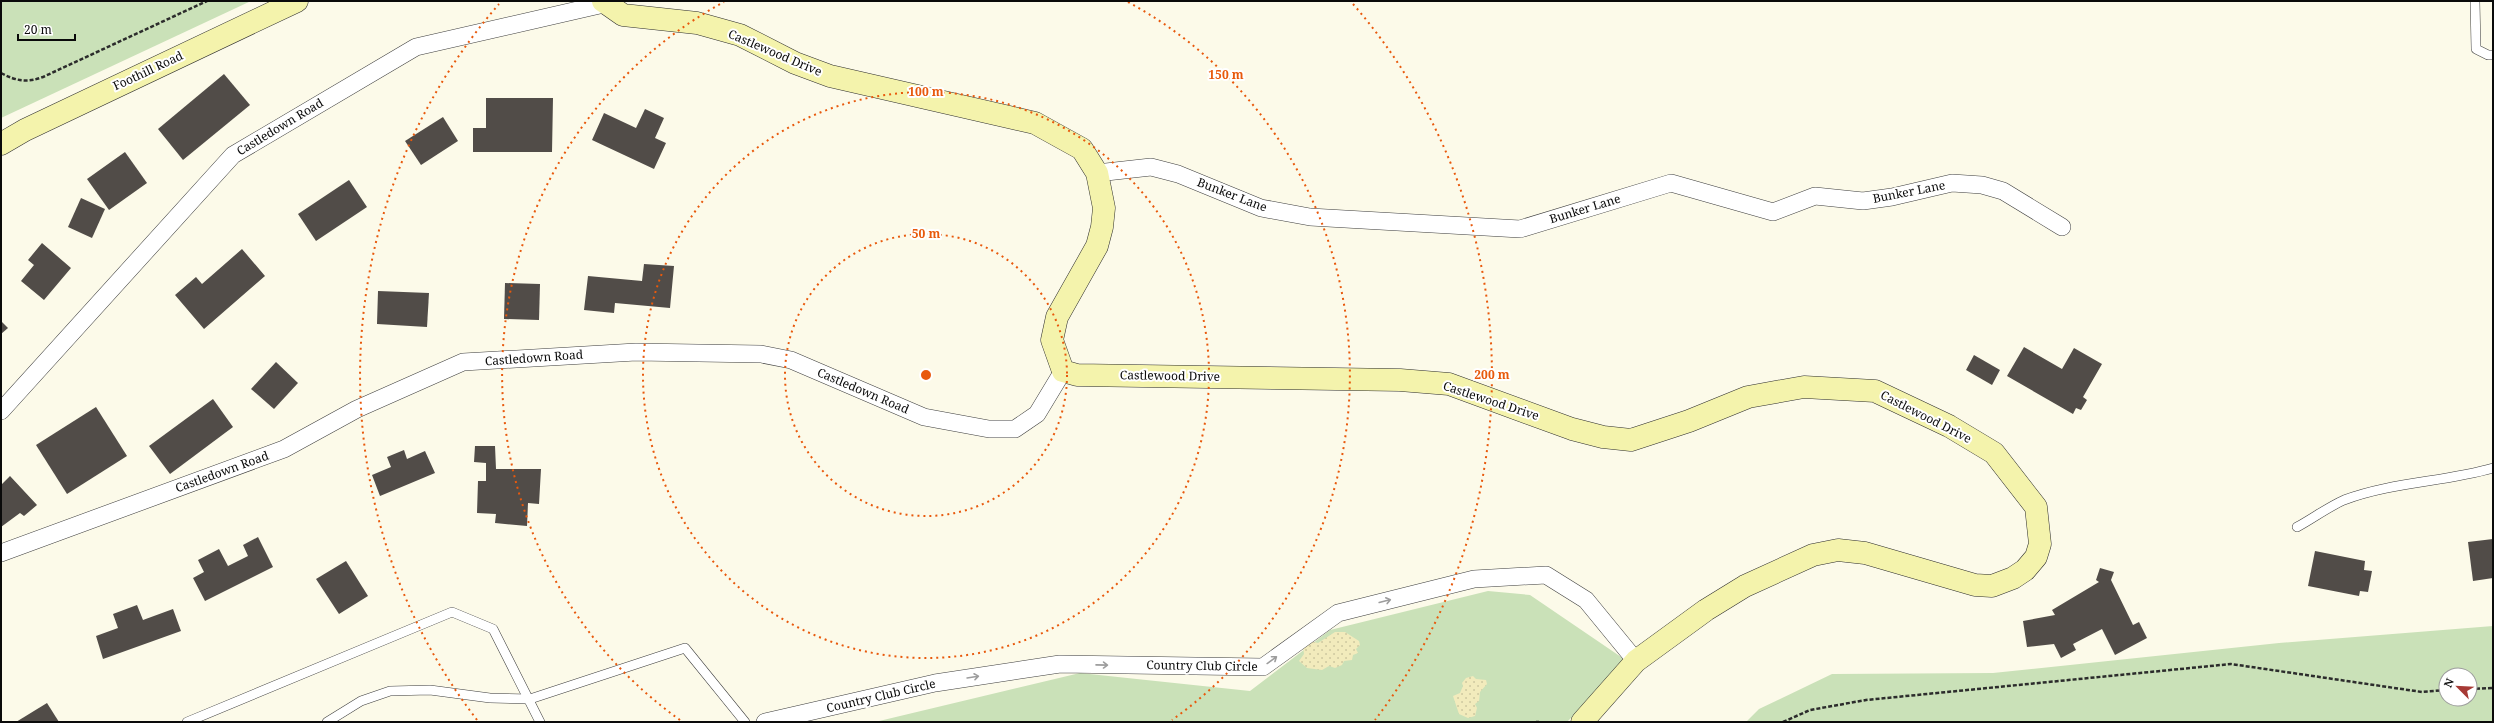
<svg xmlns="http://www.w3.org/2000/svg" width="2494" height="723" viewBox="0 0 2494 723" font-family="'Noto Serif',serif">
	<defs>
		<pattern id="sand-dots" width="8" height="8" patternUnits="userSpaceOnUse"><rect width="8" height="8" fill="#f2ebbc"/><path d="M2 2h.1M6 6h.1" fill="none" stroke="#cec8a0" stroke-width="1.8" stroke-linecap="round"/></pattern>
	</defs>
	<rect width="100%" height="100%" fill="#fcfae9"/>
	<!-- grass -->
	<g fill="#cae1b8" fill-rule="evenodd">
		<polygon points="1,1 251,1 1,118"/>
		<polygon points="1488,591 1530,595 1627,661 1567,722 875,722 1080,673 1250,691 1330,630"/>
		<path d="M2493,626V722H1746L1759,709L1832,674L1993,673L2279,643ZM2446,675H2470V699H2446Z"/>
	</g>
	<!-- sand -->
	<g fill="url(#sand-dots)">
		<polygon points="1335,632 1345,632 1359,641 1360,645 1356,649 1358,653 1353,655 1352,660 1344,661 1342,665 1335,668 1329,666 1322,670 1307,668 1299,661 1304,654 1303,647 1310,641 1318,643"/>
		<polygon points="1473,676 1476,679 1486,680 1487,684 1480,692 1479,701 1475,704 1477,708 1475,716 1468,718 1459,714 1453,696 1460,693 1463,686 1462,683 1466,678"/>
	</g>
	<!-- building -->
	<g fill="#514c48">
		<polygon points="224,74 250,105 183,160 158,129"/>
		<polygon points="486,98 553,98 552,152 473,152 473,128 486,128"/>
		<polygon points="645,109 664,118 655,138 666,143 654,169 592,140 604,113 636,128"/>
		<polygon points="443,117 458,141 421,165 405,141"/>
		<polygon points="125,152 147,183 109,210 87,179"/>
		<polygon points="349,180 367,207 316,241 298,214"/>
		<polygon points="81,198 105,209 92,238 68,227"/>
		<polygon points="42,243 71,268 44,300 21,281 34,265 28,260"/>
		<polygon points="242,249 265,276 204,329 175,295 196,277 202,284"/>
		<polygon points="644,264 674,266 670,308 615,303 614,313 584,310 588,276 642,281"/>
		<polygon points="505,283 540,284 539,320 504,319"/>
		<polygon points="378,291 429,293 427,327 377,324"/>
		<polygon points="1,321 8,328 1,334"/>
		<polygon points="2024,347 2062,369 2074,348 2102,364 2083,397 2087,400 2081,410 2076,408 2073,414 2007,376"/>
		<polygon points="1974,355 2000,370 1992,385 1966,370"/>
		<polygon points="276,362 298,383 274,409 251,389"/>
		<polygon points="213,399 233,427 170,474 149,446"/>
		<polygon points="96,407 127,456 67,494 36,445"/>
		<polygon points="475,446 495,446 496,469 541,469 539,504 528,503 527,526 495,523 496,514 477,513 478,481 486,481 486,463 474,462"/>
		<polygon points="404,450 407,459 425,451 435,473 380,496 372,475 391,467 387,457"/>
		<polygon points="10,476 37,505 24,516 20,513 1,527 1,485"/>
		<polygon points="258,537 273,567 205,601 193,578 204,572 198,560 219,549 228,566 248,556 243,545"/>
		<polygon points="2493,539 2493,578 2473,581 2468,542"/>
		<polygon points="2315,551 2365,561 2364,570 2372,571 2368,592 2360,591 2359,596 2308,586"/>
		<polygon points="346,561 368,596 339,614 316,579"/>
		<polygon points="2100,568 2114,572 2111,580 2133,625 2139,622 2147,638 2115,655 2102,629 2073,644 2076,650 2061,658 2054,644 2027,647 2023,621 2055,615 2052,610 2099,582 2096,580"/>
		<polygon points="137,605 143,620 173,609 181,631 103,659 96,636 118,628 113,614"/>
		<polygon points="47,703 59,722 16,722"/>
	</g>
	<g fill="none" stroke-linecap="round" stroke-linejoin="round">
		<!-- lane casing -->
		<g stroke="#3d3d3d" stroke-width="10">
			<g id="lane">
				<polyline points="2475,1 2476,49 2488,55 2493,55"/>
				<path d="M2297,527C2312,519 2328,507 2344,500C2392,482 2444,482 2493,468"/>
				<polyline points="187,722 452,612 493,629 540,722"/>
				<polyline points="327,722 361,701 390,691 430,690 490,698 530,699 685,648 745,722"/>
			</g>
		</g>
		<!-- street casing -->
		<g stroke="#3d3d3d" stroke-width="18">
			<g id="street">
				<polyline points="1097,173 1151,167 1178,174 1261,208 1310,217 1520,229 1671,183 1773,212 1815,196 1863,201 1892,197 1952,183 1982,185 2003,191 2062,227"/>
				<polyline points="1,411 233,155 416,47 604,4"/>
				<polyline points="1,553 284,449 357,409 463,362 636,352 761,354 791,360 924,417 989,429 1015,429 1037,414 1063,371"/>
				<polyline points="765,722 935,683 1060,664 1263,667 1338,613 1474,579 1546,575 1586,600 1636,661"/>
			</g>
		</g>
		<!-- secondary casing -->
		<g stroke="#2c2c2c" stroke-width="23">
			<g id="secondary">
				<polyline points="603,1 623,15 697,23 740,35 795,63 830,76 1035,123 1082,149 1097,173 1104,208 1102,227 1097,246 1057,317 1052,340 1063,371 1077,375 1400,380 1449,384 1572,429 1603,437 1631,440 1689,421 1748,397 1804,387 1875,391 1949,426 1994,453 2036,507 2040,544 2036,557 2025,570 2013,578 1992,586 1975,585 1865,553 1838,550 1813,555 1745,586 1706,610 1636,661 1582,722"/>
				<polyline points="1,144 25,130 297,1"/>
			</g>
		</g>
		<!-- path -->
		<g stroke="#2c2c2c" stroke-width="2.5" stroke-dasharray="4 2" stroke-linecap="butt">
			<path d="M1,73C16,81 27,83 43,77L207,1"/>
			<polyline points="2470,689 2493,688"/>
			<polyline points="1536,722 1539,722"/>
			<polyline points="1783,722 1810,710 1866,700 2231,664 2422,692 2446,690"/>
		</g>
		<!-- lane -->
		<use href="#lane" stroke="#fff" stroke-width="9"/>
		<!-- street -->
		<use href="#street" stroke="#fff" stroke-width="17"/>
		<!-- secondary -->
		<use href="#secondary" stroke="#f4f3ac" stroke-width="22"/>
	</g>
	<!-- one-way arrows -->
	<defs><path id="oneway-shaft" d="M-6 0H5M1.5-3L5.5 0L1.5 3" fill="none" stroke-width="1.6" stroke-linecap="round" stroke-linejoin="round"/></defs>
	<g stroke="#9d9d9d">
		<use href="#oneway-shaft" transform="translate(1385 601) rotate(-14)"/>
		<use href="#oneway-shaft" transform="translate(1272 660) rotate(-36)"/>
		<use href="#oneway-shaft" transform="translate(1102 665) rotate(1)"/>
		<use href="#oneway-shaft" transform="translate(973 677) rotate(-9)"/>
	</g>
	<!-- distance rings -->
	<g fill="none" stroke="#e8590c" stroke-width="2" stroke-dasharray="2 4">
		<circle cx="926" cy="375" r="141"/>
		<circle cx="926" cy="375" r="283"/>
		<path d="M680 720A424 424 0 0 1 724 2M1128 2A424 424 0 0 1 1172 720"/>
		<path d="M477 720A566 566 0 0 1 499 4M1353 4A566 566 0 0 1 1375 720"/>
	</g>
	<g text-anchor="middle" stroke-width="4" stroke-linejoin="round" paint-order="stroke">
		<!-- street labels -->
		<g font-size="12" fill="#0a0a0a" stroke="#fff">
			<text transform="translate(775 53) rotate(23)" y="4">Castlewood Drive</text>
			<text transform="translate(148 71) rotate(-25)" y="4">Foothill Road</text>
			<text transform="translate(280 127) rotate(-31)" y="4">Castledown Road</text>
			<text transform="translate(1909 192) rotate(-11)" y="4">Bunker Lane</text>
			<text transform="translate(1232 195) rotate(21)" y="4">Bunker Lane</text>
			<text transform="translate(1585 209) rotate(-17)" y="4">Bunker Lane</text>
			<text transform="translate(534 358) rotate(-4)" y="4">Castledown Road</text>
			<text transform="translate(1170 376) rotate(1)" y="4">Castlewood Drive</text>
			<text transform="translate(863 391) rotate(23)" y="4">Castledown Road</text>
			<text transform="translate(1491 401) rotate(18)" y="4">Castlewood Drive</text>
			<text transform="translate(1926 417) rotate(27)" y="4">Castlewood Drive</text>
			<text transform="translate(222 472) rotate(-20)" y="4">Castledown Road</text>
			<text transform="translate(1202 666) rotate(1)" y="4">Country Club Circle</text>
			<text transform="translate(881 696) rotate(-13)" y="4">Country Club Circle</text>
		</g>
	</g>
	<circle cx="926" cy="375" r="6" fill="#e8590c" stroke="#fff" stroke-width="2"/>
	<g font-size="12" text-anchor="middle" font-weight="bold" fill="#e8590c" stroke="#fff" stroke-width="4" stroke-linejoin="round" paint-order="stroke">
		<text x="1226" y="79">150 m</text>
		<text x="926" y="96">100 m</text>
		<text x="926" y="238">50 m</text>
		<text x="1492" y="379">200 m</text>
	</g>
	<!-- border -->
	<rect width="2494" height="723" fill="none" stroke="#0a0a0a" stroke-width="4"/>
	<!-- north arrow -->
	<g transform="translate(2458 687) rotate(294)"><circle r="19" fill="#ffffff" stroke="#9d9d9d"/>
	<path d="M0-3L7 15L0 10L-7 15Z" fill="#a73a35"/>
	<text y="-6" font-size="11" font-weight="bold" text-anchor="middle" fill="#0a0a0a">N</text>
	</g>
	<!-- scale -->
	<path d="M18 34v6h57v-6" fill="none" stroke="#0a0a0a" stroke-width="2"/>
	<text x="24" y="34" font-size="12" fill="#0a0a0a" stroke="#ffffff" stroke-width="3" paint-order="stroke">20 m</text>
</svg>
